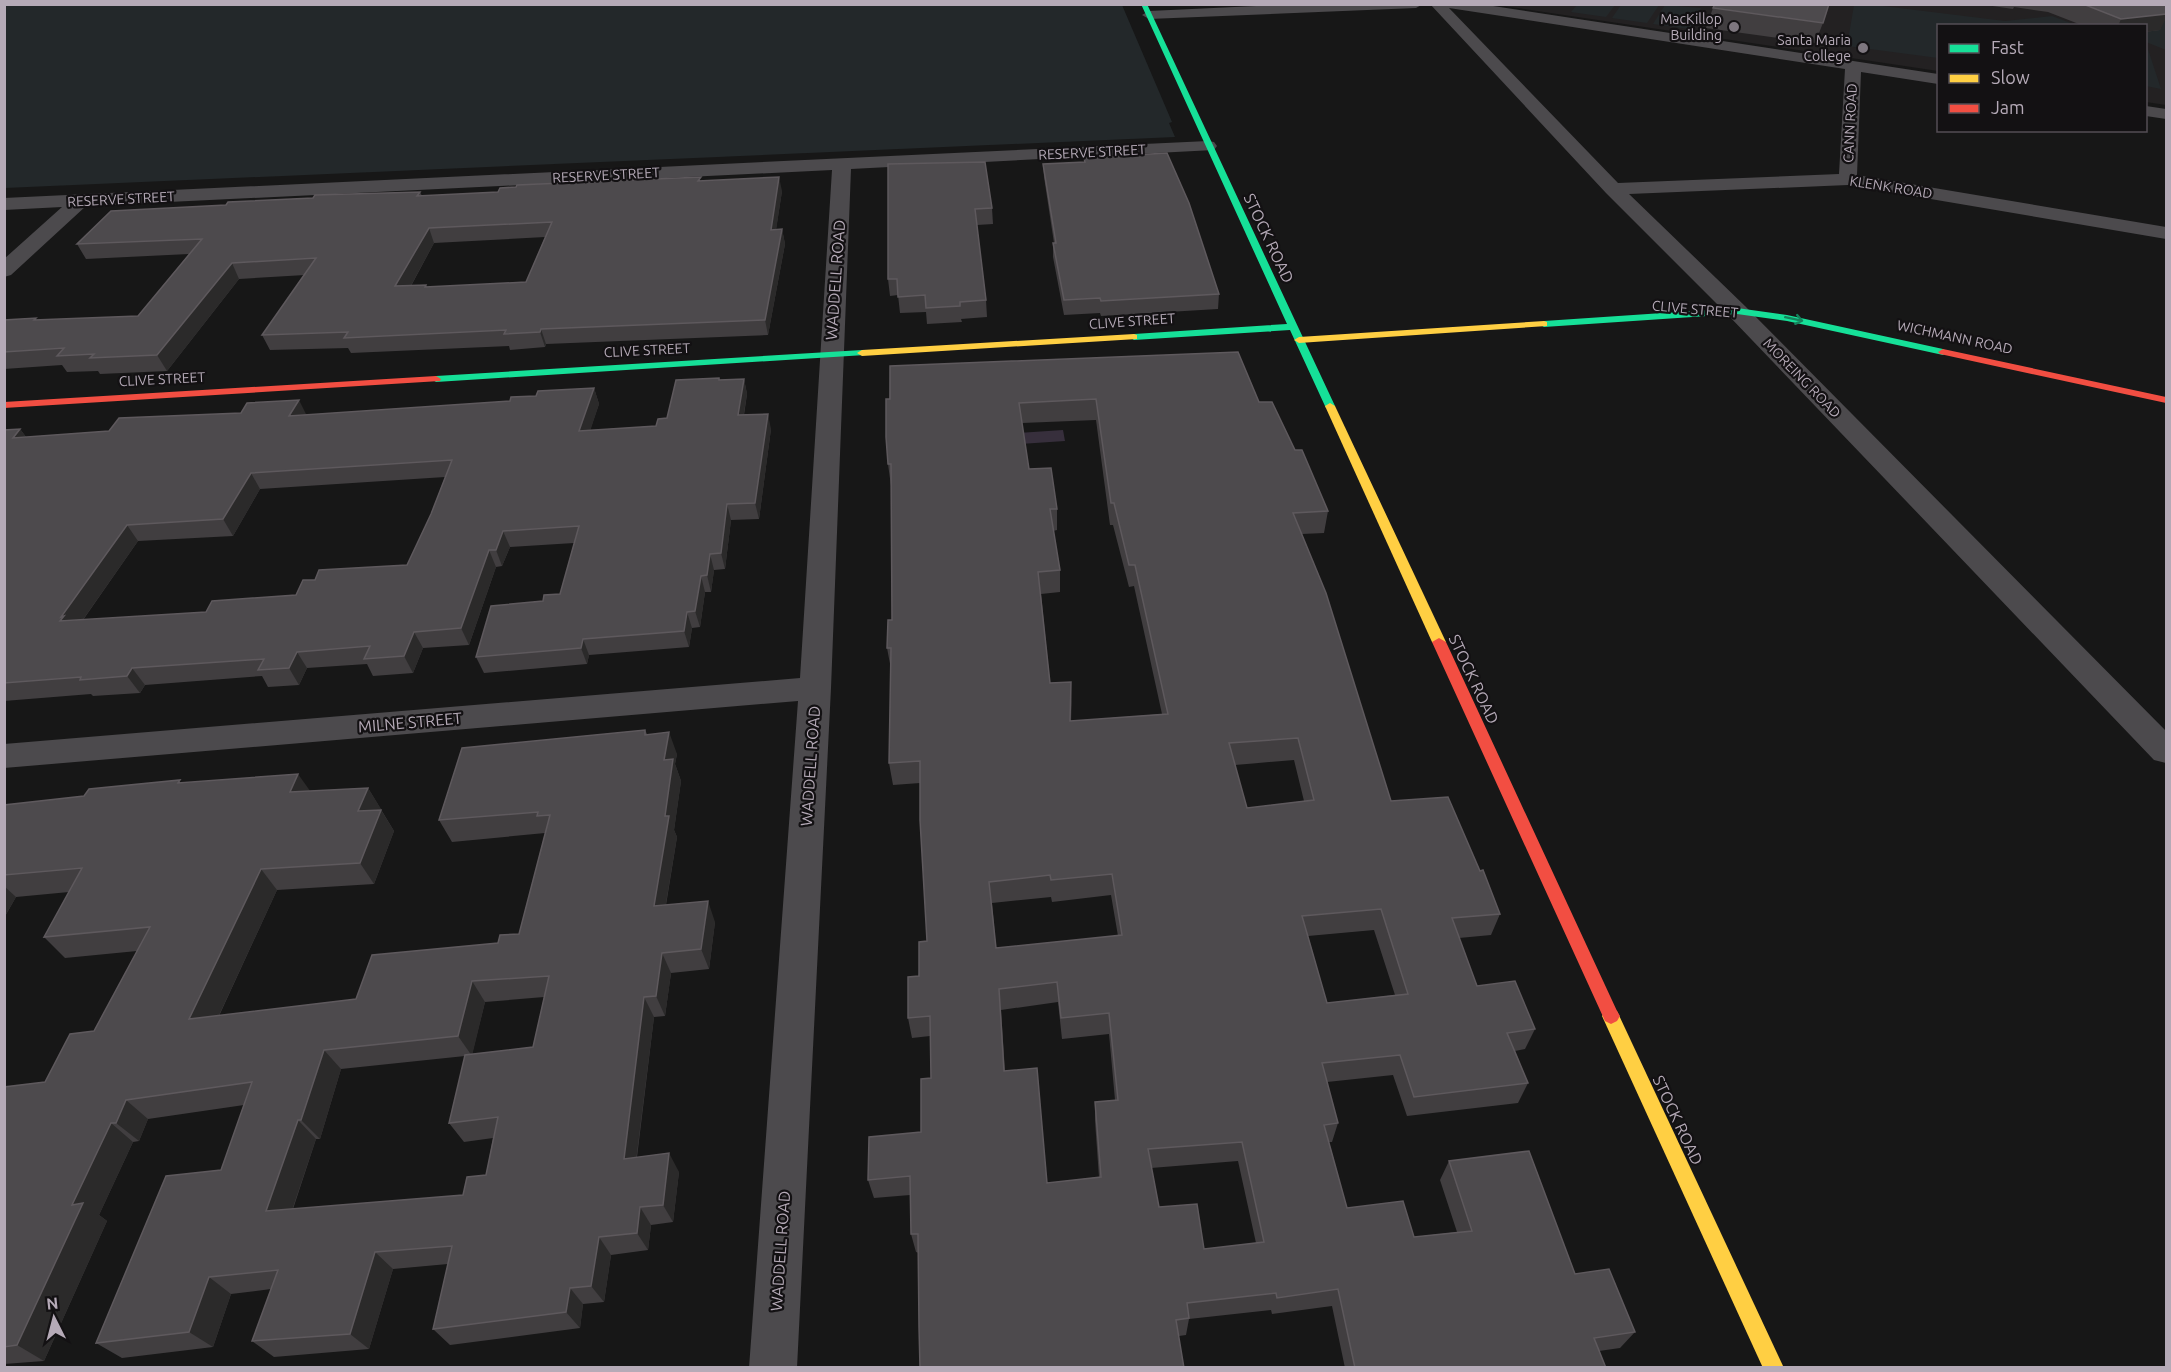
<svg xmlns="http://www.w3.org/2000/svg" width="2171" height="1372" viewBox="0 0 2171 1372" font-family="Ubuntu,sans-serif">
	<rect width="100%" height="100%" fill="#171717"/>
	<!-- built -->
	<polygon fill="#232122" points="1498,5 2162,5 2166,17 2166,105 2146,102 2146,26 1938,26 1938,71"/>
	<!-- green -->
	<g fill="#23282a">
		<polygon points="4,5 1122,5 1172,122 1169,123 1175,137 5,188"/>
		<polygon points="1577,5 1577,4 1615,5 1606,17 1571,12"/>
		<polygon points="1621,5 1621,4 1659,5 1647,23 1612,18"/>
		<polygon points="1665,5 1701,8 1690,29 1653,24"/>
		<polygon points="1854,5 1875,5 2005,21 2052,16 2076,25 1938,26 1938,58 1847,46"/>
		<polygon points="2148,15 2166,18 2166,50 2146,42"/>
		<polygon points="2146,43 2161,89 2146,86"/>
	</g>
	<!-- water -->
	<polygon fill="#372f3c" points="1063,430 1065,441 1020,444 1018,433"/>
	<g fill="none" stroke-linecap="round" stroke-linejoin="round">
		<!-- street -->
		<g fill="#4c4a4d" fill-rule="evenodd">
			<polygon points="1299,4 1423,4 1416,8 1149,19 1142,15 1149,11"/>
			<path d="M1430,4H1480L1938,74V84L1861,72L1857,175L2166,227V239L1848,185L1629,194L1745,306L2166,731V763L2154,760L1729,316L1606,193ZM1449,8L1845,69L1839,174L1618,183Z"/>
			<polygon points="2146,106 2166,109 2166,119 2146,116"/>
			<polygon points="1208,141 1214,142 1217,146 1214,150 851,169 831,688 797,1368 749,1368 798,701 4,768 4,744 800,678 832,170 86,206 11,275 4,277 4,259 62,207 4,210 4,198"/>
		</g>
		<!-- fast -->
		<g fill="#16e098" fill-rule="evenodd">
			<polygon points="1141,4 1147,4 1335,406 1334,408 1326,408 1325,406 1290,330 1134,340 1129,337 1134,334 1287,324"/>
			<polygon points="1737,308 1787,315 1943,349 1948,352 1943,355 1787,321 1737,314 1544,327 1539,324 1544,321"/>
			<polygon points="862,350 867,353 865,355 436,382 431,379 436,376"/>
		</g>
		<!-- slow -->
		<g fill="#ffcf43" fill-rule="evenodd">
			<polygon points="1544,321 1547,322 1547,326 1299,343 1294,340 1299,337"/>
			<polygon points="1134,334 1137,335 1137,339 862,356 857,353 862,350"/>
			<polygon points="1330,403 1335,406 1446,642 1444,645 1439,646 1432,642 1325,406"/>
			<polygon points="1611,1008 1617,1011 1784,1368 1763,1368 1602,1016 1605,1011"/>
		</g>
		<!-- jam -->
		<g fill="#f24e42" fill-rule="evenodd">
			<polygon points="1943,349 2166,397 2166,403 1940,354 1938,352"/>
			<polygon points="436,376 441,379 440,381 4,408 4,402"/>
			<polygon points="1439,638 1446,642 1617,1011 1620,1016 1617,1021 1611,1024 1605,1021 1432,642"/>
		</g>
	</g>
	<!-- wall -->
	<g fill="#413e40" fill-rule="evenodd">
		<polygon points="1979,4 2166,4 2160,30 2145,32 2145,26 2084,26 2048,12 2014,7 2013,9"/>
		<polygon points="1713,8 1823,23 1815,43 1706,28"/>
		<polygon points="1084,158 1219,294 1218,309 1101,316 1100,313 1064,315 1053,257 1053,243 1054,243 1044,177 1043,164 1084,162"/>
		<polygon points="985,162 992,208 993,224 977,225 986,300 987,317 961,319 962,322 927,324 926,312 900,313 898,295 890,296 888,279"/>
		<path d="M702,181L782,191L776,229H782L785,244L768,335L546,344L545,347L510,350L509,346L351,353L348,348L270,350L262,335L305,275L239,279L167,371L100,374L98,371L67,372L62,365L4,369V320H38L138,316L189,254L86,259L77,244L226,205L420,192L422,196ZM545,237L526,282L427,287L426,285L411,286L434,243Z"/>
		<path d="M890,366L1259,402L1295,450L1328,511L1324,533L1302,534L1391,801L1500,914L1491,935L1459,938L1477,986L1535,1029L1525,1049L1515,1051L1528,1083L1518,1103L1407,1116L1393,1075L1327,1082L1338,1123L1332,1142H1329L1347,1208L1414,1237L1457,1232L1440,1180L1449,1161L1575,1274L1635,1332L1620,1348L1599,1351L1606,1368H1345L1332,1306L1272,1314L1271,1310L1189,1319L1186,1335L1179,1336L916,1252L911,1234L910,1195L874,1198L868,1180L921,1132L931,1078L930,1036L912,1038L908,1018L927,941L920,783L893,785L889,763L891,669L887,648L892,620L891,486L888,464ZM1096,420L1110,525H1113L1129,587L1134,586L1162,714L1071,721V682L1050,683L1041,594L1060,592V570L1053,531L1057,530V509L1029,469L1022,423ZM1294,760L1304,801L1247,808L1235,765ZM1111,895L1118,936L996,948L992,903L1051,897L1052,902ZM1374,930L1395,995L1327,1003L1308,936ZM1058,1002L1062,1039L1109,1034L1115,1100L1095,1102V1121L1099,1177L1047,1183L1005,1071L1001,1010ZM1238,1161L1256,1243L1204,1249L1159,1207L1151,1168Z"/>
		<path d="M719,378L720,380L744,379L747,394L744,415L771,429L759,519L731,520L725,569L714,570L711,592H705L700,627L692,628L689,647L589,655L587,664L484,673L476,657L543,601L560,594L574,543L510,547L502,566L496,567L469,645L423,648L413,673L373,676L367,664L307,668L299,685L268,687L262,676L145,685L140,693L93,696L91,694L4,701V430L20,429L26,437L109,431L307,415L510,401L536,396L594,388L599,404L590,430L656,426ZM445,477L431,514L407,565L315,580L296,595L206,612L83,620L138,541L233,536L260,489Z"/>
		<path d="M645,730L647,734L677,754L675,764L681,781L674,830L677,837L666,905L715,922L709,969L671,973L665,1016L654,1017L637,1157L679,1172L673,1222L651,1225L648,1250L611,1255L604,1302L583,1304L580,1328L450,1345L433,1329L448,1264L393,1269L369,1349L274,1357L252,1341L271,1289L231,1294L213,1347L122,1358L96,1343L221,1170L244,1105L148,1119L139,1141L133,1142L99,1215L107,1221L44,1361L4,1364V1087L45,1082L94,1031L137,951L65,958L44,937L69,892L16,897L4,918V805L84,796L182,783L310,791L368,788L394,831L374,884L277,890L219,1016L356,999L519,934L545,833L452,842L439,820ZM544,997L533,1047L472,1054L485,1002ZM465,1056L449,1123L464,1142L493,1138L486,1175L463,1195L293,1209L316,1139H320L341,1069Z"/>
	</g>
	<!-- shaded-wall -->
	<g fill="#2b2a2a">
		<polygon points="2166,14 2166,18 2160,30 2145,32 2145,26 2118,26 2121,19"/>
		<polygon points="779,177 782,191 774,244 771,230"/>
		<polygon points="429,228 434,243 402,302 395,286"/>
		<polygon points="782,229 785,244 768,335 765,320"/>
		<polygon points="232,263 239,279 167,371 157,355"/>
		<polygon points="541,329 546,344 545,347 540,332"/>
		<polygon points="744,379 747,394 741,431 738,415"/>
		<polygon points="594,388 599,404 585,447 579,431"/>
		<polygon points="299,400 307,416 289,416"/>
		<polygon points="768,414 771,429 759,519 755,503"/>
		<polygon points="20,429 32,445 13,438"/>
		<polygon points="251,473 260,489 233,536 223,519"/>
		<polygon points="727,504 731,520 725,569 721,553"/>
		<polygon points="127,525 138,541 75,631 60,621 61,617"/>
		<polygon points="503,531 510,547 502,566 496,550"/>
		<polygon points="489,550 496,567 469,645 461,628"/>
		<polygon points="710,554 714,570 711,592 707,575"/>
		<polygon points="701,576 705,592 700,627 695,611"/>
		<polygon points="687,612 692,628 689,647 684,631"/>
		<polygon points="414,632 423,648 413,673 404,656"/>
		<polygon points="583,639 589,655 587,664 581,648"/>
		<polygon points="297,652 307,668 299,685 289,668"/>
		<polygon points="132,668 145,685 140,693 127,676"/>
		<polygon points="1071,682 1072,704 1070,743 1070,721"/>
		<polygon points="669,732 677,754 675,764 681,781 674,830 677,837 662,927 654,906 665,816 664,760"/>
		<polygon points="298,774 313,795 290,792"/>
		<polygon points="368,788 381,809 371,832 358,811"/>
		<polygon points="381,810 394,831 374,884 360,863"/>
		<polygon points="261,869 277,890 208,1039 189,1019"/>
		<polygon points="4,886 16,897 4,918"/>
		<polygon points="708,901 715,922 709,969 701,949"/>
		<polygon points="662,953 671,973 665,1016 656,996"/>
		<polygon points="472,981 485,1002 472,1056 458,1036"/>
		<polygon points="644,997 654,1017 634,1177 624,1159"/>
		<polygon points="324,1050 341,1069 320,1139 301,1120"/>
		<polygon points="126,1100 148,1119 139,1141 116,1123"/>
		<polygon points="298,1120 316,1139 286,1228 266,1211"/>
		<polygon points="111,1123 133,1142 99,1215 107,1221 44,1361 17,1345 72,1205"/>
		<polygon points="669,1153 679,1172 673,1222 663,1205"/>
		<polygon points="640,1207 651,1225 648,1250 637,1233"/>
		<polygon points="599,1237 611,1255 604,1302 591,1286"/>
		<polygon points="375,1252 393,1269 369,1349 350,1334"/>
		<polygon points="209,1277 231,1294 213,1347 189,1332"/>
		<polygon points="570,1288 583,1304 580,1328 566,1312"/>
	</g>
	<!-- building -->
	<g fill="#4d4a4d" stroke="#5e595d" stroke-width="1.5" fill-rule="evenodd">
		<polygon points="1715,4 1829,4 1823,23 1713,8"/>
		<polygon points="2083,4 2166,4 2166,14 2121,19"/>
		<polygon points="1167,153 1189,203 1219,294 1101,301 1100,298 1064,300 1053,243 1056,243 1043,164 1085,162 1084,158"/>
		<polygon points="985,162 992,208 975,209 986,300 960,302 960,306 926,308 925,295 898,297 897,279 888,279 888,164"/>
		<path d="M701,177L698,181L779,177L771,230L782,229L765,320L541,329L540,332L504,334L506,330L344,338L348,332L262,335L316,258L232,263L157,355L90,358L94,354L57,356L64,348L4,352V320L36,318L34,320L138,316L202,239L77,244L111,211L226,205L228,202L313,198L315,195L420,192L417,196L498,192L500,188L516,187L517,185ZM552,222L526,282L425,287L426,285L395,286L429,228Z"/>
		<path d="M1238,352L1259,402H1272L1295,450H1302L1328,511L1293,513L1326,593L1391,801L1448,797L1480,871L1483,870L1500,914L1452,918L1477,986L1515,981L1535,1029L1507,1033L1528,1083L1414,1097L1400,1055L1322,1063L1338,1123L1324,1125L1347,1208L1403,1201L1414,1237L1472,1231L1449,1161L1529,1151L1575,1274L1609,1269L1635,1332L1594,1338L1606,1368H1355L1338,1289L1277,1298L1276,1293L1187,1303L1189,1318L1176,1320L1184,1368H920L919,1327L918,1234H911L910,1176L868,1180L869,1137L921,1132V1079L931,1078L930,1016L908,1018V977L919,976V942L927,941L920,820V761L889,763L891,648H887L888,620H892L891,464H888L886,437V399H890V366ZM1096,399L1111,503H1114L1129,565H1135L1168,714L1070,721L1071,682L1050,683L1038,572L1060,570L1050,509H1057L1051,468L1029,469L1019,403ZM1298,738L1314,800L1247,808L1229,743ZM1112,874L1122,935L996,948L989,882L1050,875L1051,880ZM1381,909L1408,994L1327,1003L1302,916ZM1057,982L1061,1018L1109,1013L1118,1100L1095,1102L1101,1177L1047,1183L1037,1068L1004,1071L999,989ZM1242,1142L1264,1242L1204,1249L1197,1204L1159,1207L1148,1149Z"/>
		<path d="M719,378V380L744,379L738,415L768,414L755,503L727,504L721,553L710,554L707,575L701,576L695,611L687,612L684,631L583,639L581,648L476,657L491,606L543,601L544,595L560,594L579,526L503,531L496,550H489L461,628L414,632L404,656L364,659L370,646L297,652L289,668L258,670L264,659L132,668L127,676L80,680L81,677L4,683V430L20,429L13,438L109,431L119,418L241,413L247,403L299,400L289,416L510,401L511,397L536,396L538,391L594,388L579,431L656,426L658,419L667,418L676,380ZM452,460L431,514L407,565L319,570L315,580H303L296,595L212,601L206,612L60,621L64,616L61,617L127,525L223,519L251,473Z"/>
		<path d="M645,730V735L669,732L664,760L673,759L665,816H669L654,906L708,901L701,949L662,953L656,996L644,997L624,1159L669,1153L663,1205L640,1207L637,1233L599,1237L591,1286L570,1288L566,1312L433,1329L452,1246L375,1252L350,1334L252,1341L278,1270L209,1277L189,1332L96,1343L166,1176L221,1170L252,1082L126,1100L116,1123H111L72,1205L83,1203L17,1345L4,1347V1087L45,1082L70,1034L94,1031L150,927L44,937L82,868L4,875V805L84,796L89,789L180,780L178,783L298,774L290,792L368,788L358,811L381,810L360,863L261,869L189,1019L356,999L372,955L498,943L500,935L519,934L550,815L537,816L538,812L439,820L462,748ZM549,976L533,1047L465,1055L449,1123L498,1117L486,1175L467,1177L463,1195L266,1211L298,1120H301L324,1050L458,1036L472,981Z"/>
	</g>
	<!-- one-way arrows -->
	<defs><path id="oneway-shaft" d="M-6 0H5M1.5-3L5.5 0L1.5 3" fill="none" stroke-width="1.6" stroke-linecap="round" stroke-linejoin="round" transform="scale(1.5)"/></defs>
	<use stroke="#15835c" href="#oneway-shaft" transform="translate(1794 319) rotate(12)"/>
	<!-- markers -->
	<g fill="#7e777f" stroke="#131113" stroke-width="2">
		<circle cx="1734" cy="27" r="6"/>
		<circle cx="1863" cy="48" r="6"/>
	</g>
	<g text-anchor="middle" stroke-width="4.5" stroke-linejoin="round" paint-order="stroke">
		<!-- far-poi labels -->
		<g font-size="14" fill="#b5aab7" stroke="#131113" text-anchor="end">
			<text x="1722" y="24">MacKillop<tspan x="1722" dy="16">Building</tspan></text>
			<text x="1851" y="45">Santa Maria<tspan x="1851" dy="16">College</tspan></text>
		</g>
		<!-- far-street labels -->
		<g font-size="14" fill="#b5aab7" stroke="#131113">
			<text transform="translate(1850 123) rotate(-87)" y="5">CANN ROAD</text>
			<text transform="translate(1092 152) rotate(-3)" y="5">RESERVE STREET</text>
			<text transform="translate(606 175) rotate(-3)" y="5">RESERVE STREET</text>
			<text transform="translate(1891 187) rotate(9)" y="5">KLENK ROAD</text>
			<text transform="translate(121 199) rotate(-3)" y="5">RESERVE STREET</text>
			<text transform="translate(1695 309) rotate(5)" y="5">CLIVE STREET</text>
			<text transform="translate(1132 321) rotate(-4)" y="5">CLIVE STREET</text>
			<text transform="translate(1955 337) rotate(12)" y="5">WICHMANN ROAD</text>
			<text transform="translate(647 350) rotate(-3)" y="5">CLIVE STREET</text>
			<text transform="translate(1802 378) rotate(46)" y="5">MOREING ROAD</text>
			<text transform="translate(162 379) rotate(-3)" y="5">CLIVE STREET</text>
		</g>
		<!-- street labels -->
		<g font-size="16" fill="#b5aab7" stroke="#131113">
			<text transform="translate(1269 238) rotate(65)" y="6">STOCK ROAD</text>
			<text transform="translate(835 280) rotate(-86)" y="6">WADDELL ROAD</text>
			<text transform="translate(1474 679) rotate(65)" y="6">STOCK ROAD</text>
			<text transform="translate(410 722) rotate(-5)" y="6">MILNE STREET</text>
			<text transform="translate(810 766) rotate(-86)" y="6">WADDELL ROAD</text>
			<text transform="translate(1678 1120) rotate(65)" y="6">STOCK ROAD</text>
			<text transform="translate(780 1251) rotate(-86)" y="6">WADDELL ROAD</text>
		</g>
	</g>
	<!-- border -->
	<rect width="2171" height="1372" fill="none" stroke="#b5aab7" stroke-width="12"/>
	<!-- legend -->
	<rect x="1937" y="24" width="210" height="108" fill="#131113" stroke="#544e55" stroke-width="1.5"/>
	<rect x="1949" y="44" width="30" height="9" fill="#16e098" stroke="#544e55" stroke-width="1.5"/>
	<text x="1991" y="54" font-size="18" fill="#b5aab7">Fast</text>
	<rect x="1949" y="74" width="30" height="9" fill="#ffcf43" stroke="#544e55" stroke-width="1.5"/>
	<text x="1991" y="84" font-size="18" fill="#b5aab7">Slow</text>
	<rect x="1949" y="104" width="30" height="9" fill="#f24e42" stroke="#544e55" stroke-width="1.5"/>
	<text x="1991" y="114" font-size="18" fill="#b5aab7">Jam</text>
	<!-- north arrow -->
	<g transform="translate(54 1318) rotate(354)" stroke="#131113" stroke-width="4.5" paint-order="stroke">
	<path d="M0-4.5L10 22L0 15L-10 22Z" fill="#b5aab7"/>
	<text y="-9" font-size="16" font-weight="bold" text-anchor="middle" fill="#b5aab7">N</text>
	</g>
</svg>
